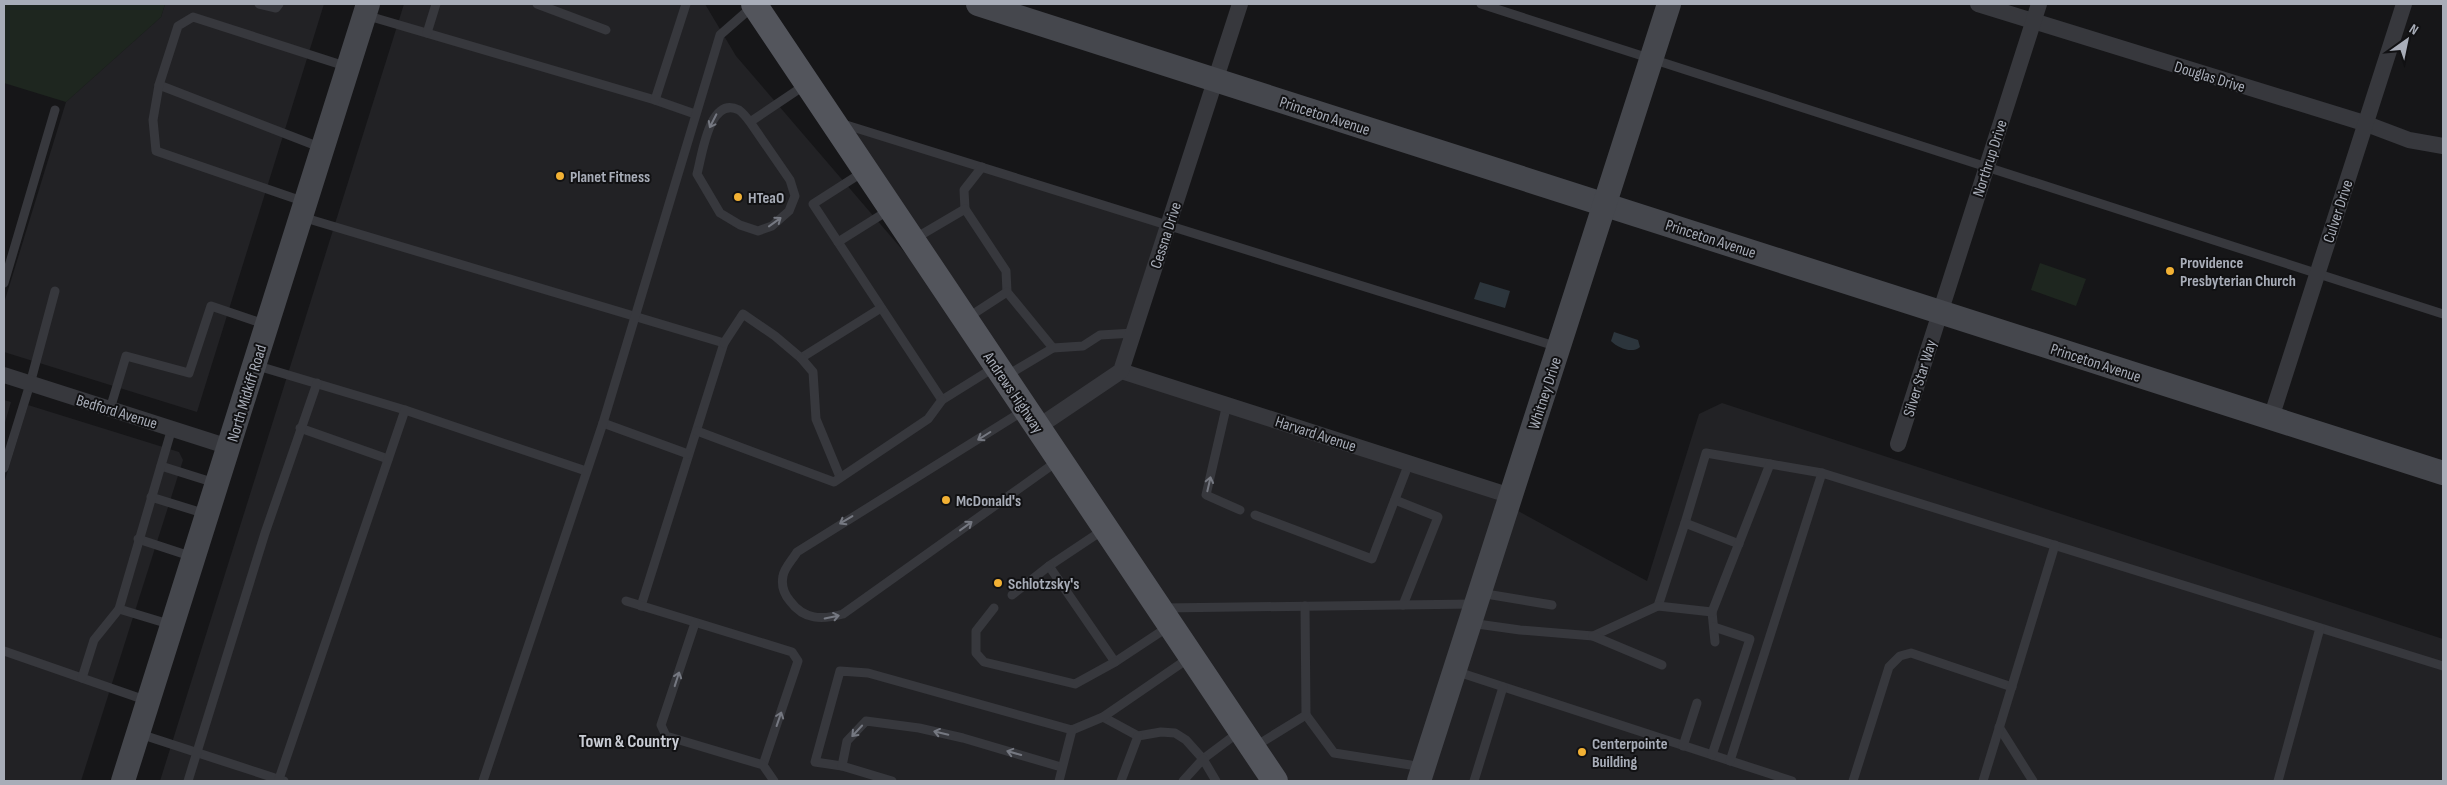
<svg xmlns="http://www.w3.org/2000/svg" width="2447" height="785" viewBox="0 0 2447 785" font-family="'Sofia Sans Condensed',sans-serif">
	<rect width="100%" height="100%" fill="#161618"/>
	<!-- built -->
	<g fill="#222225">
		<polygon points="165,4 324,4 197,412 4,352 4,303 66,102 161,17"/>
		<polygon points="404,4 705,4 736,56 991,353 844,123 1169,226 1123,371 1512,497 1509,506 1647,581 1699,414 1722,403 2443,639 2443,781 160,781"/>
		<polygon points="4,400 11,402 4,426"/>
		<polygon points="28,405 179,452 183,460 81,781 4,781 4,483"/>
	</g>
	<!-- green -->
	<g fill="#1e261f">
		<polygon points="4,4 165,4 161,17 66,102 4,83"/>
		<polygon points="2040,263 2086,279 2076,306 2031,290"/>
	</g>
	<!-- water -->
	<g fill="#2c353c">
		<polygon points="1480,282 1510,291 1505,308 1474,299"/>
		<path d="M1614,332L1638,340L1640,347C1632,354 1618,348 1611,341Z"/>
	</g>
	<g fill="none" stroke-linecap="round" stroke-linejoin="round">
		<!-- lane -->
		<g stroke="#37383d" stroke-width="9">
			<polyline points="259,4 276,8 279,4"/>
			<polyline points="537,4 606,30"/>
			<polyline points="1481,4 2443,314"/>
			<polyline points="365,15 655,100 695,114"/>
			<polyline points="427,33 436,4"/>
			<polyline points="159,85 322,148"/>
			<polyline points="655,100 686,4"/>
			<path d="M750,122C747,118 743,113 739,110C709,95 702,156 697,174L720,213L740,225L758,231L772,226L789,211L795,196L790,180L750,122L805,85"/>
			<polyline points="843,124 1558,347"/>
			<polyline points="863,172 813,204 942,400 995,367"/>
			<polyline points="305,202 156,151 153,120 159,85 178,26 193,17 348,67"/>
			<polyline points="965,209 964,190 982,167"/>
			<polyline points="302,217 724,343 641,606"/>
			<polyline points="914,239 965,209 1006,271 1007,292 1053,348"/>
			<polyline points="838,242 889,210"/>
			<polyline points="4,283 55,110"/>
			<polyline points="967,318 1007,292"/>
			<polyline points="724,343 743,314 775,336 801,358 881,308"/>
			<polyline points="801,358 813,372 816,419 840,477"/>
			<polyline points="255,365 405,410"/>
			<polyline points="1006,376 1053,348 1083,346 1100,335 1134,333"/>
			<polyline points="1227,404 1206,495 1240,510"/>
			<polyline points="110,409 126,356 189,373 211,306 267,325"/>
			<path d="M1023,411L797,552C793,559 784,568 783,576C781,586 784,594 790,601C804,620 822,620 843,614L1059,460"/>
			<polyline points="603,423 688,454"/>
			<polyline points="300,428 388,459"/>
			<polyline points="697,431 834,482 928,419 942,400"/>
			<polyline points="161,466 215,483"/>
			<polyline points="4,468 30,384 55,291"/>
			<polyline points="151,497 206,514"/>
			<polyline points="1395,500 1438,517 1403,605"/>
			<polyline points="1255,515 1372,559 1409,463"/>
			<polyline points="1685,523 1706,453 1770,464"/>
			<polyline points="1103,530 1049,566 1115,662 1168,627"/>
			<polyline points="138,539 193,557"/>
			<polyline points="1480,593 1552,605"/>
			<polyline points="1012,595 1049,566"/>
			<polyline points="626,601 792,652 798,661 763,765"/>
			<polyline points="1658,606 1685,523 1739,544"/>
			<polyline points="994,608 976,631 976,653 984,662 1075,684 1115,662"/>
			<polyline points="1164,608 1474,604"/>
			<polyline points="119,609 172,625"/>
			<polyline points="1712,612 1715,642"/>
			<polyline points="695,623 661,725 666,736 763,765 774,781"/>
			<polyline points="1470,623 1520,630 1593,636 1658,606 1712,612 1770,464 1822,473"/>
			<polyline points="1593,636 1662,665"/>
			<polyline points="4,651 148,701"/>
			<polyline points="1455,671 1792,781"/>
			<polyline points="82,678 94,640 119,609 172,428"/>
			<polyline points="1306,715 1334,753 1423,767"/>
			<polyline points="1103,717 1138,736 1161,732 1175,733 1186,740 1203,759 1239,732"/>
			<polyline points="1999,727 2033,781"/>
			<polyline points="140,734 284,781"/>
			<polyline points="1683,746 1697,703"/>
			<polyline points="1254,747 1306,715 1305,606"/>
			<polyline points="1712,755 1750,639 1714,627"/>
			<polyline points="1730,761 1822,473 2443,666"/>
			<polyline points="842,766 815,762 840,671 868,673 1072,730 1103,717 1189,658"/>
			<polyline points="279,779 405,410 586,471"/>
			<polyline points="188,781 265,533 317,383"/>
			<polyline points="483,781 603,423 720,35 752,7"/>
			<polyline points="892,781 842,766 847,741 866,721 919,728 963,738 1061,767"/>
			<polyline points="1059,781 1072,730"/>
			<polyline points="1121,781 1138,736"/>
			<polyline points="1183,781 1203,759 1216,781"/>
			<polyline points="1474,781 1503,687"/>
			<polyline points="1853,781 1889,667 1900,656 1911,653 2012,687"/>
			<polyline points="1983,781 2055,545"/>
			<polyline points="2278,781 2320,628"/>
		</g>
		<!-- street -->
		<g stroke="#37383d" stroke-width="16">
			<polyline points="1978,4 2364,123 2409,140 2443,146"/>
			<polyline points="1121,371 1511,496"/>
			<polyline points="4,375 229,447"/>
			<polyline points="2271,418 2404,4"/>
			<polyline points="1038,427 1121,371 1240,4"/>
			<polyline points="1898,444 2039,4"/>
		</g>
		<!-- secondary -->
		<g stroke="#45474d" stroke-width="24">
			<polyline points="978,4 2443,473"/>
			<polyline points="123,781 368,4"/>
			<polyline points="1419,781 1669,4"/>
		</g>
		<!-- primary -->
		<polyline stroke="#53555c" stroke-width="26" points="754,4 1275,781"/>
	</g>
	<!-- one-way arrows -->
	<defs><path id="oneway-shaft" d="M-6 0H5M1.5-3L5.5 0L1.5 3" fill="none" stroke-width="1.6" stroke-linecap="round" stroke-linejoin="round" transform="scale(1.25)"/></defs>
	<g stroke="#757881">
		<use href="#oneway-shaft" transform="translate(713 121) rotate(117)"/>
		<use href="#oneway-shaft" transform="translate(775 222) rotate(-36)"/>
		<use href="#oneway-shaft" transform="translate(984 436) rotate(148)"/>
		<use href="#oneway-shaft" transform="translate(1209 484) rotate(-77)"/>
		<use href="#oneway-shaft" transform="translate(846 520) rotate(149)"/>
		<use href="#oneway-shaft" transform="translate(966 526) rotate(-36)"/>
		<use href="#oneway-shaft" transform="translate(832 617) rotate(-12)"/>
		<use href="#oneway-shaft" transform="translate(677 679) rotate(-72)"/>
		<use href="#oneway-shaft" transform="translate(779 719) rotate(-71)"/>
		<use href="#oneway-shaft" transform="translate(857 731) rotate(133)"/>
		<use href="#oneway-shaft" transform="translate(941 733) rotate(-167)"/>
		<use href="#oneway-shaft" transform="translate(1014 753) rotate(-164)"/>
	</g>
	<!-- markers -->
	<g fill="#f2b134" stroke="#111113" stroke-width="2">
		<circle cx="560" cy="176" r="5"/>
		<circle cx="738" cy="197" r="5"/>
		<circle cx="2170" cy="271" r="5"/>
		<circle cx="946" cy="500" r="5"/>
		<circle cx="998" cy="583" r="5"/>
		<circle cx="1582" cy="752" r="5"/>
	</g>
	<g text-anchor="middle" stroke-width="4" stroke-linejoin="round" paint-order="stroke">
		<!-- street labels -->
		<g font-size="16" fill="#a8adb8" stroke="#111113">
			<text transform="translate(2210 76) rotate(17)" y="6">Douglas Drive</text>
			<text transform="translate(1325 115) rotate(18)" y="6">Princeton Avenue</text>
			<text transform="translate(1989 158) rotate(-72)" y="6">Northrup Drive</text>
			<text transform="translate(2337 211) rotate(-72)" y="6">Culver Drive</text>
			<text transform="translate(1165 235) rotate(-72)" y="6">Cessna Drive</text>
			<text transform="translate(1711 238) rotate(18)" y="6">Princeton Avenue</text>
			<text transform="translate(2096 362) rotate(18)" y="6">Princeton Avenue</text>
			<text transform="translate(1919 378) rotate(-73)" y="6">Silver Star Way</text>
			<text transform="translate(1014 392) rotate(56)" y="6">Andrews Highway</text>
			<text transform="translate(246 393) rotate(-73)" y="6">North Midkiff Road</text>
			<text transform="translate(1544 393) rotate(-72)" y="6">Whitney Drive</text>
			<text transform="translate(117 411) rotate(17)" y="6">Bedford Avenue</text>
			<text transform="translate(1316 433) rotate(18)" y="6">Harvard Avenue</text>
		</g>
		<!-- poi labels -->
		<g font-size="16" font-weight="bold" fill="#a8adb8" stroke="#111113" text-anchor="start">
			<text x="570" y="182">Planet Fitness</text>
			<text x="748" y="203">HTeaO</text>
			<text x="2180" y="268">Providence<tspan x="2180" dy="18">Presbyterian Church</tspan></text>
			<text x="956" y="506">McDonald's</text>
			<text x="1008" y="589">Schlotzsky's</text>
			<text x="1592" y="749">Centerpointe<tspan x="1592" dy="18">Building</tspan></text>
		</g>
		<!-- neighbourhood labels -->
		<g font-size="18" font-weight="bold" fill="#c9ccd4" stroke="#111113">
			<text x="629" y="747">Town &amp; Country</text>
		</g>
	</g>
	<!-- border -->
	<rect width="2447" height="785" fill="none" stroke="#a8adb8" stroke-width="10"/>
	<!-- north arrow -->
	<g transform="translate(2407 40) rotate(33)" stroke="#111113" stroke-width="4" paint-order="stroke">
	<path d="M0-4L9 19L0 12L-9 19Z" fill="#a8adb8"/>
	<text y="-8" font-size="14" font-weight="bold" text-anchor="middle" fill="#a8adb8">N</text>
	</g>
</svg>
